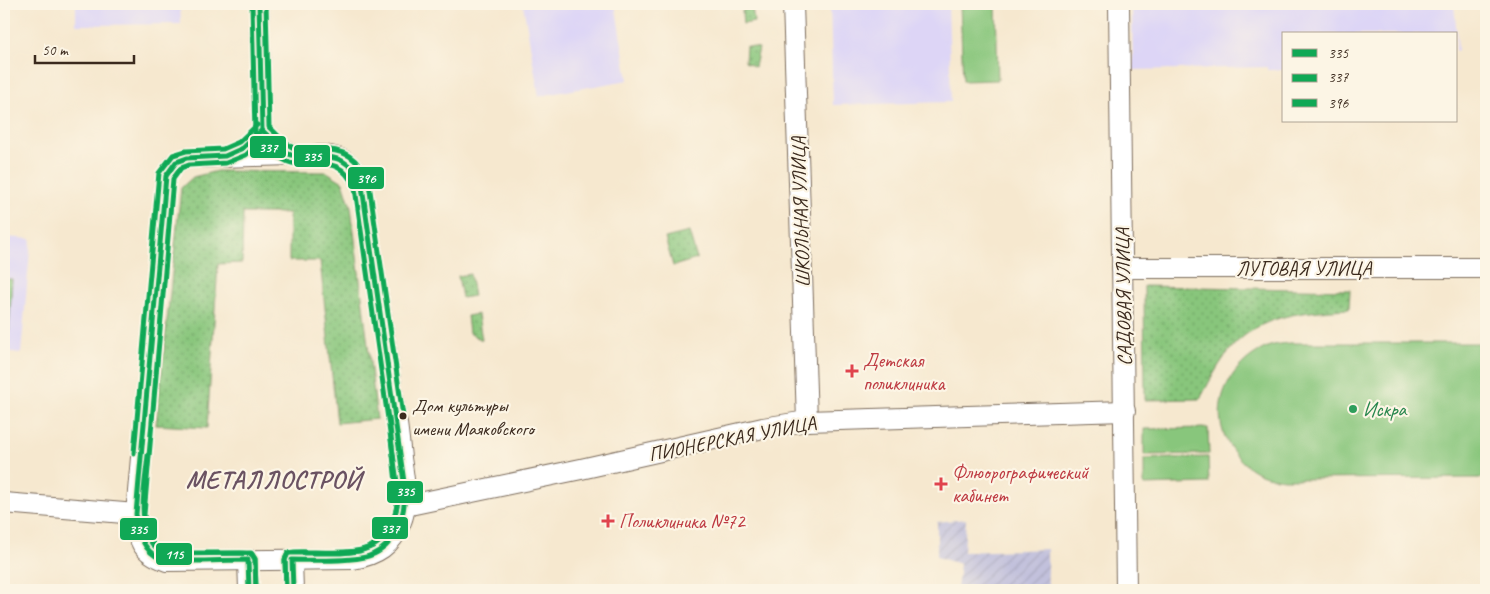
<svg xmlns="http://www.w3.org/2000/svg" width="1490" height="594" viewBox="0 0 1490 594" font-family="Caveat,sans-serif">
	<defs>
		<pattern id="industrial-furrows" width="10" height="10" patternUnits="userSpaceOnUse" patternTransform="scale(1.25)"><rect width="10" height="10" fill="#c2c1dc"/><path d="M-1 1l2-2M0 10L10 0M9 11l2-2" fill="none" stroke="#a8a6bc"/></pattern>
		<pattern id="park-dots" width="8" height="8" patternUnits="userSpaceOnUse" patternTransform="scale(1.25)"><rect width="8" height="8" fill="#88c67c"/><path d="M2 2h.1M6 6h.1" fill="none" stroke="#70a165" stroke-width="1.8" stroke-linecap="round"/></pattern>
	</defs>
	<rect width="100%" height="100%" fill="#fcf5e5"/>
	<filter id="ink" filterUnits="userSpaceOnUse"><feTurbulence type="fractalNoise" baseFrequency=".02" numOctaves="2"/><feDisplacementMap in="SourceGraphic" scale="10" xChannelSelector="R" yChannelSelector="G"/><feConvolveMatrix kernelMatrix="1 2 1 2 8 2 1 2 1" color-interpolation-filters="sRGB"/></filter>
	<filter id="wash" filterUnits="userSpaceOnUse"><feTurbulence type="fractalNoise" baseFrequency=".0096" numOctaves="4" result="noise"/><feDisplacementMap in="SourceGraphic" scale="20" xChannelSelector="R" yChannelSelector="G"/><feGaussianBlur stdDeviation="1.12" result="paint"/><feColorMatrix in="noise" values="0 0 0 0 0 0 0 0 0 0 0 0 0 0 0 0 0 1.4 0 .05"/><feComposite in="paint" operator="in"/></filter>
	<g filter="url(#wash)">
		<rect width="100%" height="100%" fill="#f6e8cf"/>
		<!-- built -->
		<g fill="#ddd5f6">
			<polygon points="76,4 180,4 181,24 76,25"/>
			<polygon points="523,4 615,4 628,80 539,96"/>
			<polygon points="830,4 948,4 951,102 833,105"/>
			<polygon points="1132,4 1454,4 1458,50 1456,51 1456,34 1284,34 1284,70 1267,70 1267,67 1133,70"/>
			<polygon points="4,237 31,239 21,353 4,351"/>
		</g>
		<!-- industrial -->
		<polygon fill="url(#industrial-furrows)" points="966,519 964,552 1047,549 1048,590 957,590 960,564 937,557 937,522"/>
		<!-- grass -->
		<g fill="#88c67c" stroke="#62784d">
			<polygon points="960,4 996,4 998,80 963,81"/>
			<polygon points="4,279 12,279 9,332 4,332"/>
			<path d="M1289,343H1486V478L1284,479C1277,478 1268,477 1261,474C1247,468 1236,457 1228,443C1207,405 1231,361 1270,346C1275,344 1283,344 1289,343Z"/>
			<polygon points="1208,428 1209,454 1144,455 1144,429"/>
			<polygon points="1208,457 1209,483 1144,485 1144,459"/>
		</g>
		<!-- park -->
		<g fill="url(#park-dots)" stroke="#62784d">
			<polygon points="752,6 754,22 743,24 742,11"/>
			<polygon points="746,46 759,48 755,67 745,62"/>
			<polygon points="217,171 327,172 343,182 351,207 377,419 337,423 320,261 289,261 289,213 243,213 242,263 218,264 207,428 156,425 181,188 193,177"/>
			<polygon points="689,232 697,259 673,266 665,238"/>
			<polygon points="470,274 474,296 462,298 458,276"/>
			<path d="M1144,286L1350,290L1349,309C1313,311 1273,313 1244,336C1225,350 1211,379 1200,399L1145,400Z"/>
			<polygon points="478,314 482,340 469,333 467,316"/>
		</g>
	</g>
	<g filter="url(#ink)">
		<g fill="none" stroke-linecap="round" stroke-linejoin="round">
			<!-- minor casing -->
			<g stroke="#7c6c5c" stroke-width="22">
				<g id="minor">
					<polyline points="259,4 262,130 278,146 292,155"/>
					<polyline points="793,4 807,421"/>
					<polyline points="1119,4 1126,590"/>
					<path d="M292,155C326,156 349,149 362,186C372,256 383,325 393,394C396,415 399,437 401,458C404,479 409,502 401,522C392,546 376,555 353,559L167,561C141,552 137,540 136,514L166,176L176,162L187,158Z"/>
					<polyline points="1122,268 1486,268"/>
					<polyline points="4,503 136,514"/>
					<polyline points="405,506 581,469 763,428 807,421 1125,411"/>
					<polyline points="248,560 249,590"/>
					<polyline points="292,560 293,590"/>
				</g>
			</g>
			<!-- minor -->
			<use href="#minor" stroke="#fff" stroke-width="20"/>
			<!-- bus-1 casing -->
			<g stroke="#fcf5e5" stroke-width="9">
				<g id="bus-1">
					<path d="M259,4L262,130C271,139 280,150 291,155C297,157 304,156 310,156C339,156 350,159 362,186L405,489C405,516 397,546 369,556C351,562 312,560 292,560L293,590"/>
					<path d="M249,590L248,560C230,560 211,561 193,561C185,561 177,563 169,561C145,557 138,536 136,514L166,176L176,162L187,158L225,156L243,148L262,130"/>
				</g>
			</g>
			<!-- bus-2 casing -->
			<g stroke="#fcf5e5" stroke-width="9">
				<g id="bus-2">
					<path d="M252,4L255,134C265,145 277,159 292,163C297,164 302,164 307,164C332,163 344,164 355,188L398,489C398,513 391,542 365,549C349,554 331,552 315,552C306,552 297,551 288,553L285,560L286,590"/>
					<path d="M256,590L255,559L252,554L241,553C226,553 210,553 195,553C187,554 179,555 172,554C150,551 145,532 144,514L173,179L181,168L189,165L226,163L246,155L267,135"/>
				</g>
			</g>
			<!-- bus-3 casing -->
			<g stroke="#fcf5e5" stroke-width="9">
				<g id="bus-3">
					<path d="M266,4L269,127C277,134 286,146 296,149C302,150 310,148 316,149C345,149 358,156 369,184L403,416"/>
					<polyline points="134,453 159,173 173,155 186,151 223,149 239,142 257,125"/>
				</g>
			</g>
			<!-- bus-4 casing -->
			<g stroke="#fcf5e5" stroke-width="9">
				<g id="bus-4">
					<path d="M148,455C146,479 137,520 150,541C155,549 162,551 170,554L251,553L255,559L256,590"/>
					<polyline points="286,590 285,559 288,553 341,553 360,551 372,546 388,532 394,519 398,501 389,418"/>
				</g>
			</g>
			<!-- bus-1 -->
			<use href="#bus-1" stroke="#10a855" stroke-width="5"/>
			<!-- bus-2 -->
			<use href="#bus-2" stroke="#10a855" stroke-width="5"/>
			<!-- bus-3 -->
			<use href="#bus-3" stroke="#10a855" stroke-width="5"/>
			<!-- bus-4 -->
			<use href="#bus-4" stroke="#10a855" stroke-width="5"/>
		</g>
	</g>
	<!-- markers -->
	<g fill="#e0444e" stroke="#fcf5e5" stroke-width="2">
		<path d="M849.5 363.5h5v5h5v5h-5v5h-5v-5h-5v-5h5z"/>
		<path d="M938.5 476.5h5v5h5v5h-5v5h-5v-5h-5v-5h5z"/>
		<path d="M605.5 513.5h5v5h5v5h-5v5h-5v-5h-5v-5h5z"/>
	</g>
	<circle fill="#2e9e5b" stroke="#fcf5e5" stroke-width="2" cx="1353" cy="409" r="5"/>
	<circle fill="#3b2a1e" stroke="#fcf5e5" stroke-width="2" cx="403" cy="416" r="4.5"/>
	<g text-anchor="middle" stroke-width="4.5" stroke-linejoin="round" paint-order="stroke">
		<!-- bus labels -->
		<g font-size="19" fill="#3b2a1e" stroke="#fcf5e5" text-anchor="start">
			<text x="412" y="412">Дом культуры<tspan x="412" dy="23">имени Маяковского</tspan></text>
		</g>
		<!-- street labels -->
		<g font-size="20" fill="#3b2a1e" stroke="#fcf5e5">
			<text transform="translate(800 212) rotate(-92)" y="7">ШКОЛЬНАЯ УЛИЦА</text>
			<text x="1304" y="275">ЛУГОВАЯ УЛИЦА</text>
			<text transform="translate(1123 297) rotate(-91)" y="7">САДОВАЯ УЛИЦА</text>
			<text transform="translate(732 438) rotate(-11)" y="7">ПИОНЕРСКАЯ УЛИЦА</text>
		</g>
		<!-- health labels -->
		<g font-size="20" fill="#be3a42" stroke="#fcf5e5" text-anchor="start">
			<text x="863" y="367">Детская<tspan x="863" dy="23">поликлиника</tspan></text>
			<text x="952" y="479">Флюорографический<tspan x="952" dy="23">кабинет</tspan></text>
			<text x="619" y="528">Поликлиника №72</text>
		</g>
		<!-- leisure labels -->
		<g font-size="20" fill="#27864d" stroke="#fcf5e5" text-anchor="start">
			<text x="1363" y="416">Искра</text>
		</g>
		<!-- district labels -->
		<g font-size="25" font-weight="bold" letter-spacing="1" fill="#6a5262" stroke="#fcf5e5">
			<text x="274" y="488">МЕТАЛЛОСТРОЙ</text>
		</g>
	</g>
	<g stroke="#fcf5e5" stroke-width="2">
		<rect x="249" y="135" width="38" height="24" rx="5" fill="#10a855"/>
		<rect x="293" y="144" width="38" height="24" rx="5" fill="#10a855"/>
		<rect x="347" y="166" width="38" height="24" rx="5" fill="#10a855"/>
		<rect x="386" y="480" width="38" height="24" rx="5" fill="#10a855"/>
		<rect x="371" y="516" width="38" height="24" rx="5" fill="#10a855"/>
		<rect x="119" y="517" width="39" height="24" rx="5" fill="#10a855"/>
		<rect x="155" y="542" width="38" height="24" rx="5" fill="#10a855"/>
	</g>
	<g font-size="14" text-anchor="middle" font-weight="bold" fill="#fff">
		<text x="268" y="152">337</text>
		<text x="312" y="161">335</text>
		<text x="366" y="183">396</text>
		<text x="405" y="496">335</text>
		<text x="390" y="533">337</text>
		<text x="138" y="534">335</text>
		<text x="174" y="559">115</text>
	</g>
	<!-- margin -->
	<rect width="1490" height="594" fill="none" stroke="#fcf5e5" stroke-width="20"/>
	<!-- legend -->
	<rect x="1282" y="32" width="175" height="90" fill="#fcf5e5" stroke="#afa495"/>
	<rect x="1292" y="49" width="25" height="8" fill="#10a855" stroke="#afa495"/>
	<text x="1328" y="58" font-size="15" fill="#3b2a1e">335</text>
	<rect x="1292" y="74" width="25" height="8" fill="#10a855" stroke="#afa495"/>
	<text x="1328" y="82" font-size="15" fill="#3b2a1e">337</text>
	<rect x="1292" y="99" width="25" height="8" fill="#10a855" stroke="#afa495"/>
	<text x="1328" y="108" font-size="15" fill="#3b2a1e">396</text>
	<!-- scale -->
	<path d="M35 55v8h99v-8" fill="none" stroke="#3b2a1e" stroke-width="2.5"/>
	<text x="42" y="55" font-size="15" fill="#3b2a1e" stroke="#fcf5e5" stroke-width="4" paint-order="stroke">50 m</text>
</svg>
